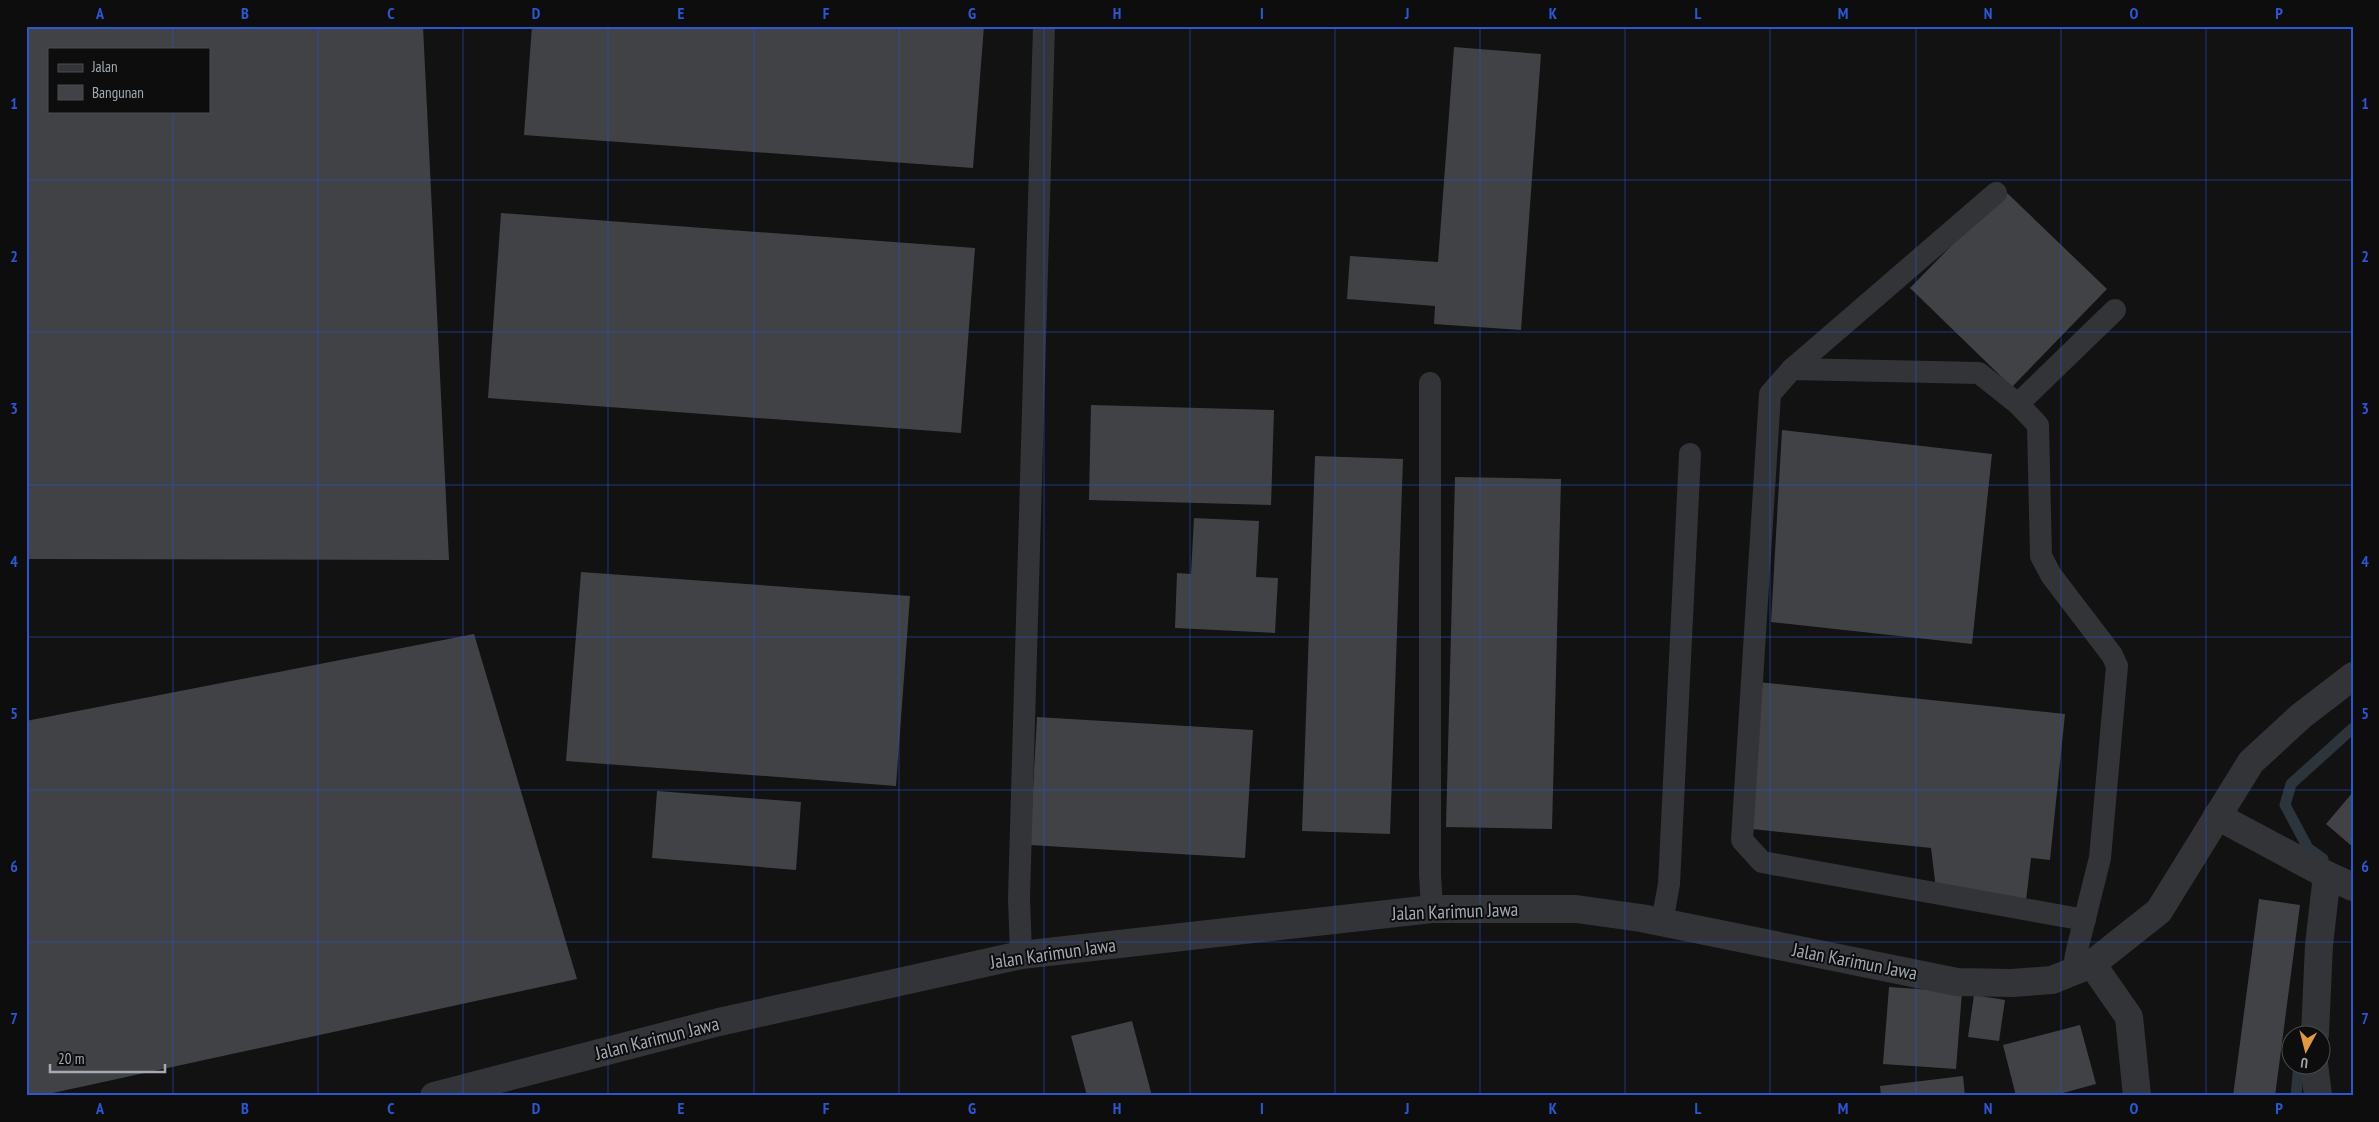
<svg xmlns="http://www.w3.org/2000/svg" width="2379" height="1122" viewBox="0 0 2379 1122" font-family="'PT Sans Narrow',sans-serif">
	<rect width="100%" height="100%" fill="#121213"/>
	<g fill="none" stroke-linecap="round" stroke-linejoin="round">
		<!-- stream -->
		<g stroke="#2c353b" stroke-width="11">
			<polyline points="2323,859 2308,848 2285,805 2291,784 2353,728"/>
			<polyline points="2296,1096 2299,1064"/>
		</g>
	</g>
	<!-- building -->
	<g fill="#414246" fill-rule="evenodd">
		<path d="M26,26H423L449,560L26,559ZM49,49H209V111H49Z"/>
		<polygon points="532,26 984,26 973,168 524,135"/>
		<polygon points="1454,47 1541,54 1521,330 1434,324 1435,306 1347,299 1350,256 1438,262"/>
		<polygon points="2005,191 2107,289 2012,387 1910,288"/>
		<polygon points="501,213 975,248 961,433 488,398"/>
		<polygon points="1091,405 1274,410 1271,505 1089,500"/>
		<polygon points="1782,430 1992,454 1972,644 1771,622"/>
		<polygon points="1315,456 1403,459 1390,834 1302,831"/>
		<polygon points="1455,477 1561,479 1552,829 1446,827"/>
		<polygon points="1194,518 1259,521 1256,577 1278,578 1275,633 1175,628 1177,573 1191,574"/>
		<polygon points="581,572 910,596 896,786 566,761"/>
		<polygon points="474,634 577,979 39,1096 26,1096 26,721"/>
		<polygon points="1758,682 2065,714 2050,860 2031,858 2025,909 1936,889 1931,848 1743,828"/>
		<polygon points="1037,717 1253,730 1245,858 1030,845"/>
		<polygon points="657,791 801,802 796,870 652,858"/>
		<polygon points="2353,792 2353,847 2326,824"/>
		<polygon points="2259,899 2300,905 2275,1096 2233,1096"/>
		<polygon points="1889,987 1962,992 1956,1069 1883,1064"/>
		<polygon points="1974,995 2005,1000 1999,1041 1968,1037"/>
		<polygon points="1132,1021 1152,1096 1087,1096 1071,1036"/>
		<polygon points="2080,1025 2096,1084 2052,1096 2016,1096 2003,1045"/>
		<polygon points="1963,1076 1965,1096 1881,1096 1880,1086"/>
	</g>
	<g fill="none" stroke-linecap="round" stroke-linejoin="round">
		<!-- service -->
		<g stroke="#333438" stroke-width="22">
			<polyline points="1792,369 1996,193"/>
			<polyline points="1430,383 1430,875 1432,909"/>
			<polyline points="2018,404 2115,310"/>
			<polyline points="1662,922 1669,884 1690,454"/>
			<polyline points="1021,955 1019,898 1044,26"/>
			<polyline points="2073,971 2077,950 2100,858 2117,666 2112,655 2051,575 2041,556 2038,425 2018,404 1979,373 1792,369 1770,394 1742,840 1762,862 2085,920"/>
		</g>
		<!-- minor -->
		<g stroke="#333438" stroke-width="28">
			<polyline points="2217,816 2327,875 2319,945 2315,1034"/>
			<polyline points="2327,875 2353,887"/>
			<polyline points="2092,964 2129,1017 2137,1096"/>
			<polyline points="2314,1064 2318,1096"/>
		</g>
		<!-- tertiary -->
		<polyline stroke="#333438" stroke-width="28" points="434,1096 719,1022 1021,955 1432,909 1576,909 1641,918 1957,982 2012,983 2052,980 2092,964 2159,911 2251,762 2301,716 2353,676"/>
	</g>
	<!-- grid -->
	<path fill="none" stroke="#2a57d4" stroke-width="1" stroke-opacity="0.55" d="M173,26V49M318,26V1096M463,26V1096M608,26V1096M754,26V1096M899,26V1096M1044,26V1096M1190,26V1096M1335,26V1096M1480,26V1096M1625,26V1096M1770,26V1096M1916,26V1096M2061,26V1096M2206,26V1096M173,111V1096M26,180H2353M26,332H2353M26,485H2353M26,637H2353M26,790H2353M26,942H2353"/>
	<g text-anchor="middle" stroke-width="4" stroke-linejoin="round" paint-order="stroke">
		<!-- street labels -->
		<g font-size="19" fill="#a4aab2" stroke="#0d0d0e">
			<text transform="translate(1455 911) rotate(-2)" y="7">Jalan Karimun Jawa</text>
			<text transform="translate(1053 953) rotate(-8)" y="7">Jalan Karimun Jawa</text>
			<text transform="translate(1855 961) rotate(11)" y="7">Jalan Karimun Jawa</text>
			<text transform="translate(657 1038) rotate(-14)" y="7">Jalan Karimun Jawa</text>
		</g>
	</g>
	<!-- border -->
	<rect width="2379" height="1122" fill="none" stroke="#0d0d0e" stroke-width="55"/>
	<!-- legend -->
	<rect x="48" y="48" width="162" height="65" fill="#0d0d0e" stroke="#494c50"/>
	<rect x="58" y="64" width="25" height="8" fill="#333438" stroke="#494c50"/>
	<text x="92" y="72" font-size="15" fill="#a4aab2">Jalan</text>
	<rect x="58" y="85" width="25" height="15" fill="#414246" stroke="#494c50"/>
	<text x="92" y="98" font-size="15" fill="#a4aab2">Bangunan</text>
	<!-- north arrow -->
	<g transform="translate(2306 1050) rotate(187)"><circle r="24" fill="#0d0d0e" stroke="#494c50"/>
	<path d="M0-4L9 19L0 12L-9 19Z" fill="#e1993c"/>
	<text y="-8" font-size="14" font-weight="bold" text-anchor="middle" fill="#a4aab2">U</text>
	</g>
	<!-- scale -->
	<path d="M50 1064v8h115v-8" fill="none" stroke="#a4aab2" stroke-width="2.5"/>
	<text x="58" y="1064" font-size="15" fill="#a4aab2" stroke="#0d0d0e" stroke-width="4" paint-order="stroke">20 m</text>
	<rect x="28" y="28" width="2324" height="1066" fill="none" stroke="#2a57d4" stroke-width="2"/>
	<g font-size="16" text-anchor="middle" font-weight="bold" fill="#2a57d4">
		<text x="100" y="19">A</text>
		<text x="245" y="19">B</text>
		<text x="391" y="19">C</text>
		<text x="536" y="19">D</text>
		<text x="681" y="19">E</text>
		<text x="826" y="19">F</text>
		<text x="972" y="19">G</text>
		<text x="1117" y="19">H</text>
		<text x="1262" y="19">I</text>
		<text x="1407" y="19">J</text>
		<text x="1553" y="19">K</text>
		<text x="1698" y="19">L</text>
		<text x="1843" y="19">M</text>
		<text x="1988" y="19">N</text>
		<text x="2134" y="19">O</text>
		<text x="2279" y="19">P</text>
		<text x="14" y="109">1</text>
		<text x="2365" y="109">1</text>
		<text x="14" y="262">2</text>
		<text x="2365" y="262">2</text>
		<text x="14" y="414">3</text>
		<text x="2365" y="414">3</text>
		<text x="14" y="567">4</text>
		<text x="2365" y="567">4</text>
		<text x="14" y="719">5</text>
		<text x="2365" y="719">5</text>
		<text x="14" y="872">6</text>
		<text x="2365" y="872">6</text>
		<text x="14" y="1024">7</text>
		<text x="2365" y="1024">7</text>
		<text x="100" y="1114">A</text>
		<text x="245" y="1114">B</text>
		<text x="391" y="1114">C</text>
		<text x="536" y="1114">D</text>
		<text x="681" y="1114">E</text>
		<text x="826" y="1114">F</text>
		<text x="972" y="1114">G</text>
		<text x="1117" y="1114">H</text>
		<text x="1262" y="1114">I</text>
		<text x="1407" y="1114">J</text>
		<text x="1553" y="1114">K</text>
		<text x="1698" y="1114">L</text>
		<text x="1843" y="1114">M</text>
		<text x="1988" y="1114">N</text>
		<text x="2134" y="1114">O</text>
		<text x="2279" y="1114">P</text>
	</g>
</svg>
